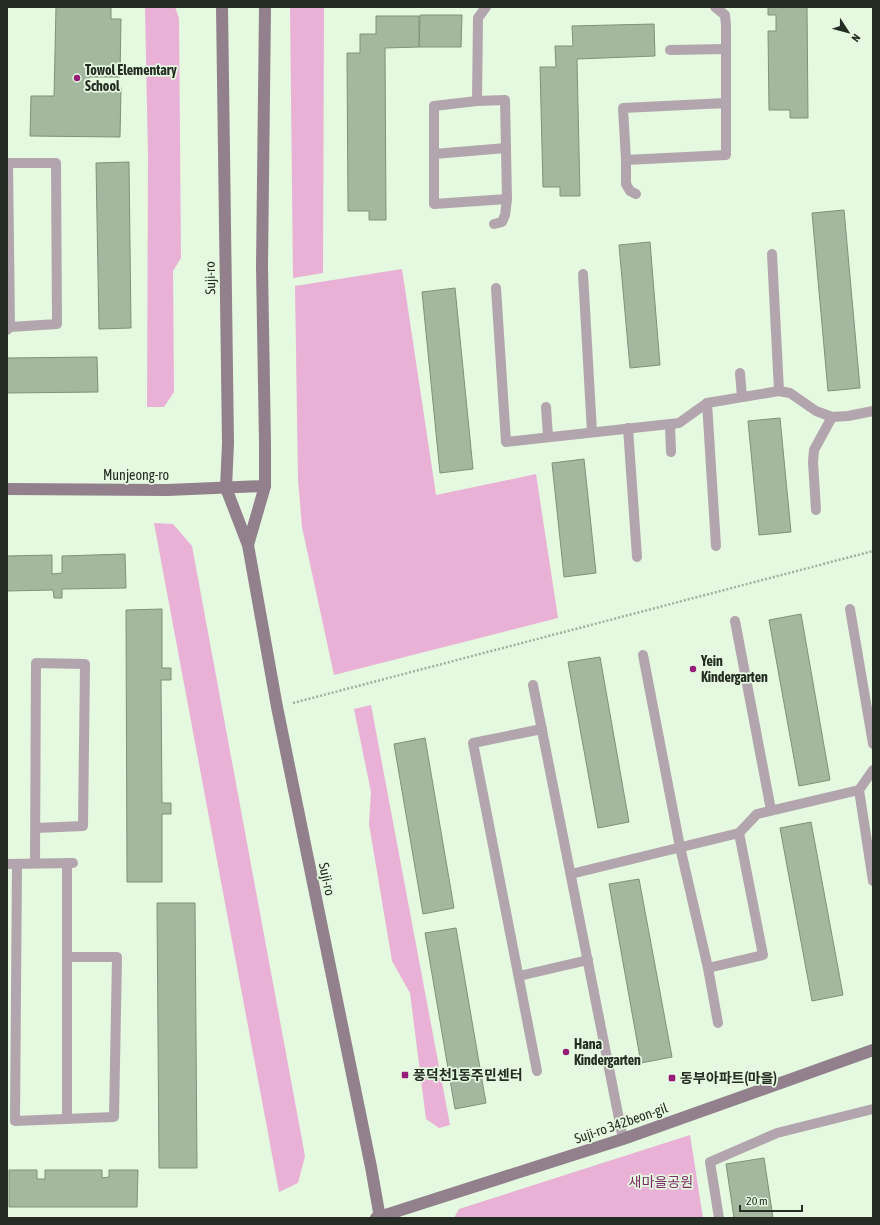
<svg xmlns="http://www.w3.org/2000/svg" width="880" height="1225" viewBox="0 0 880 1225" font-family="'Asap Condensed','Noto Sans KR',sans-serif">
	<rect width="100%" height="100%" fill="#e4f9df"/>
	<!-- green -->
	<g fill="#e9b1d6">
		<polygon points="145,7 175,7 179,18 181,258 173,271 174,392 164,407 147,407 148,157"/>
		<polygon points="290,7 324,7 323,273 293,278"/>
		<polygon points="402,269 436,495 536,474 558,618 334,675 302,527 298,480 295,286"/>
		<polygon points="154,523 173,524 192,546 305,1156 298,1183 279,1192"/>
		<polygon points="371,705 450,1125 439,1128 426,1119 410,993 392,961 369,824 371,792 354,709"/>
		<polygon points="690,1135 703,1218 454,1218 459,1209"/>
	</g>
	<!-- building -->
	<g fill="#a4b8a0" stroke="#7e927a">
		<polygon points="56,7 111,7 111,19 121,19 120,77 89,77 89,88 121,88 120,137 30,136 31,96 54,96"/>
		<polygon points="768,7 807,7 808,118 790,118 790,110 769,110 768,31 776,31 776,15 768,15"/>
		<polygon points="420,15 462,15 461,47 419,47"/>
		<polygon points="376,16 419,16 419,47 385,48 386,220 369,220 369,211 348,211 347,53 360,53 360,34 376,34"/>
		<polygon points="654,24 655,56 577,59 580,196 560,196 560,187 543,187 540,67 556,67 555,46 573,46 572,26"/>
		<polygon points="129,162 131,328 99,329 96,163"/>
		<polygon points="844,210 860,388 828,391 812,213"/>
		<polygon points="650,242 660,365 630,368 619,245"/>
		<polygon points="455,288 473,469 440,473 422,292"/>
		<polygon points="97,357 98,392 7,393 7,358"/>
		<polygon points="780,418 791,532 759,535 748,421"/>
		<polygon points="584,459 596,573 564,577 552,463"/>
		<polygon points="125,554 126,588 62,589 62,598 54,598 53,590 7,591 7,556 52,555 52,574 62,573 62,556"/>
		<polygon points="162,609 162,668 171,668 171,680 161,680 162,803 171,803 171,814 162,814 162,882 127,882 126,610"/>
		<polygon points="801,614 830,780 799,786 769,620"/>
		<polygon points="600,657 629,822 598,828 568,662"/>
		<polygon points="425,738 454,908 423,914 394,744"/>
		<polygon points="811,822 843,995 812,1001 780,828"/>
		<polygon points="639,879 672,1057 641,1063 609,884"/>
		<polygon points="157,903 195,903 197,1168 159,1168"/>
		<polygon points="456,928 486,1103 455,1109 425,933"/>
		<polygon points="764,1158 773,1218 734,1218 726,1164"/>
		<polygon points="9,1170 37,1170 37,1179 45,1179 45,1170 102,1170 102,1178 109,1177 109,1170 138,1170 137,1207 9,1207"/>
	</g>
	<g fill="none" stroke-linecap="round" stroke-linejoin="round">
		<!-- path -->
		<polyline stroke="#a0b09c" stroke-width="2.5" stroke-dasharray="2 2" stroke-linecap="butt" points="293,703 873,551"/>
		<!-- lane -->
		<g stroke="#b2a5ad" stroke-width="10">
			<polyline points="715,7 725,15 726,26 726,155 626,160 623,108 726,103"/>
			<polyline points="670,50 726,49"/>
			<polygon points="505,100 507,199 434,204 434,106 477,101"/>
			<polyline points="477,101 478,18 486,7"/>
			<polyline points="434,154 506,148"/>
			<polyline points="626,160 626,184 630,191 636,194"/>
			<polyline points="494,224 502,222 505,215 507,199"/>
			<polyline points="772,254 779,391"/>
			<polyline points="583,274 592,432"/>
			<polyline points="496,288 506,442 679,423 707,403 779,391 790,393 816,411 832,417 848,416 873,411"/>
			<polyline points="7,330 10,327 57,324 56,163 8,163 10,327"/>
			<polyline points="740,373 742,397"/>
			<polyline points="707,403 716,546"/>
			<polyline points="546,407 548,437"/>
			<polyline points="670,424 671,452"/>
			<polyline points="628,428 637,557"/>
			<polyline points="816,510 813,462 814,450 832,417"/>
			<polyline points="850,609 873,744"/>
			<polyline points="735,621 771,810"/>
			<polyline points="643,655 680,847 708,968 718,1023"/>
			<polyline points="533,685 623,1139"/>
			<polyline points="873,770 859,790 873,881"/>
			<polyline points="35,863 36,663 85,664 83,826 36,828"/>
			<polyline points="67,863 67,1119"/>
			<polyline points="7,864 73,863"/>
			<polyline points="17,864 15,1121 114,1117 117,957 67,957"/>
			<polyline points="571,874 739,833 757,814 859,790"/>
			<polyline points="708,968 763,955 739,833"/>
			<polyline points="519,976 588,960"/>
			<polyline points="537,1071 473,743 542,729"/>
			<polyline points="719,1218 710,1162 777,1133 873,1109"/>
		</g>
		<!-- secondary -->
		<g stroke="#92808c" stroke-width="12">
			<polyline points="222,7 228,443 226,488 248,545 277,707 371,1167 380,1218"/>
			<polyline points="7,489 167,490 265,486"/>
			<polyline points="248,545 265,486 265,444 262,267 265,7"/>
			<polyline points="376,1218 623,1139 873,1050"/>
		</g>
	</g>
	<!-- markers -->
	<g fill="#951d79" stroke="#e4f9df" stroke-width="1.5">
		<circle cx="77" cy="78" r="4"/>
		<circle cx="693" cy="669" r="4"/>
		<circle cx="566" cy="1052" r="4"/>
		<rect x="401" y="1071" width="8" height="8" rx="2"/>
		<rect x="668" y="1074" width="8" height="8" rx="2"/>
	</g>
	<g text-anchor="middle" stroke-width="3.5" stroke-linejoin="round" paint-order="stroke">
		<!-- poi labels -->
		<g font-size="14" font-weight="bold" fill="#242c23" stroke="#e4f9df" text-anchor="start">
			<text x="85" y="75">Towol Elementary<tspan x="85" dy="16">School</tspan></text>
			<text x="701" y="666">Yein<tspan x="701" dy="16">Kindergarten</tspan></text>
			<text x="574" y="1049">Hana<tspan x="574" dy="16">Kindergarten</tspan></text>
			<text x="413" y="1080">풍덕천1동주민센터</text>
			<text x="680" y="1083">동부아파트(마을)</text>
		</g>
		<!-- street labels -->
		<g font-size="14" fill="#242c23" stroke="#e4f9df">
			<text transform="translate(210 278) rotate(-91)" y="5">Suji-ro</text>
			<text x="136" y="480">Munjeong-ro</text>
			<text transform="translate(327 879) rotate(78)" y="5">Suji-ro</text>
			<text transform="translate(621 1123) rotate(-19)" y="5">Suji-ro 342beon-gil</text>
		</g>
		<!-- park labels -->
		<g font-size="14" fill="#7d2e68" stroke="#e4f9df">
			<text x="661" y="1187">새마을공원</text>
		</g>
	</g>
	<!-- border -->
	<rect width="880" height="1225" fill="none" stroke="#242c23" stroke-width="16"/>
	<!-- north arrow -->
	<g transform="translate(848 32) rotate(126)" stroke="#e4f9df" stroke-width="3" paint-order="stroke">
	<path d="M0-3L7 15L0 10L-7 15Z" fill="#242c23"/>
	<text y="-6" font-size="11" font-weight="bold" text-anchor="middle" fill="#242c23">N</text>
	</g>
	<!-- scale -->
	<path d="M740 1205v6h62v-6" fill="none" stroke="#242c23" stroke-width="2"/>
	<text x="746" y="1205" font-size="12" fill="#242c23" stroke="#e4f9df" stroke-width="3" paint-order="stroke">20 m</text>
</svg>
